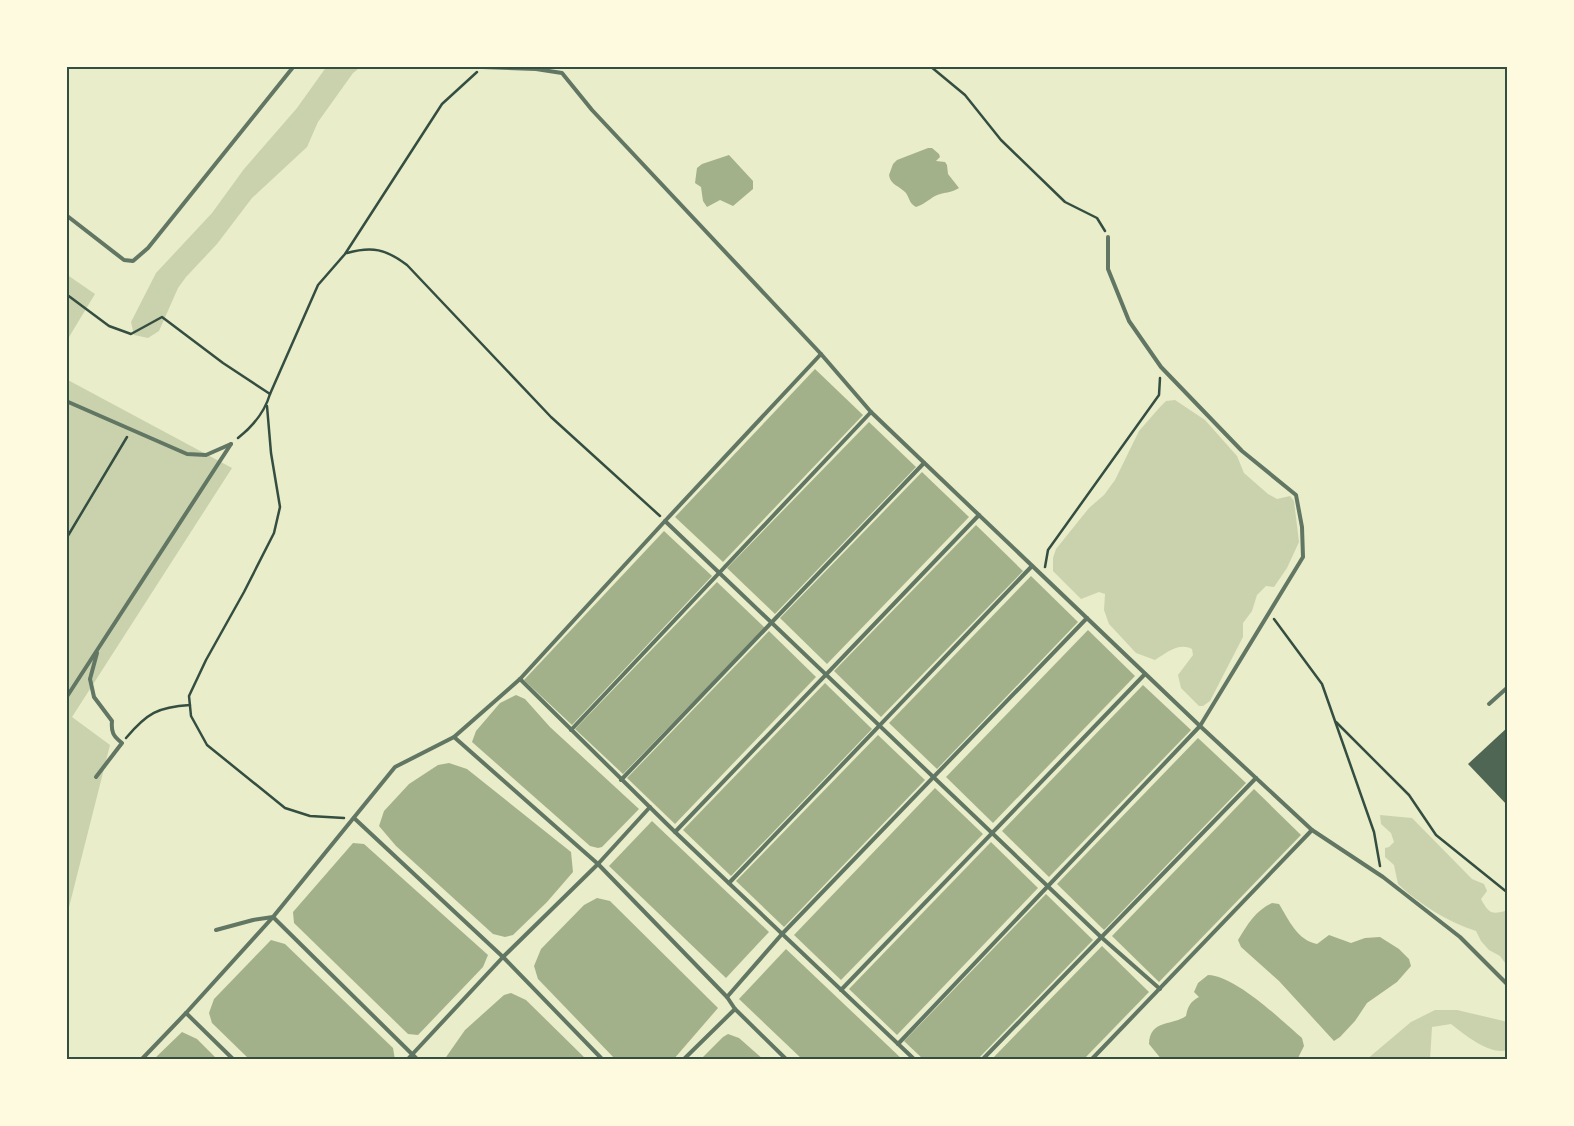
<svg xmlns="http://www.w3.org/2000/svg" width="1574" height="1126" viewBox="0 0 1574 1126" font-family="'Source Sans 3',sans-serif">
	<rect width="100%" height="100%" fill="#e9edc9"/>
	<!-- green -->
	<g fill="#cad2ad">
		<polygon points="327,66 362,66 353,73 318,122 307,147 252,198 217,244 186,277 178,288 159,331 148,338 134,335 131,322 156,273 212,213 244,169 297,108"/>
		<polygon points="66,274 95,294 66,342"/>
		<polygon points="66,379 232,468 72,717 110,745 66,919"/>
		<path d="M1175,400L1205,420L1237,456L1244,473L1268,494L1277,499L1290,496L1294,501L1299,542L1287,568L1274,587L1266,586L1257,595L1252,611L1243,623V637L1210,701L1203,706H1199L1181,688L1178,675L1193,655L1192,649C1179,642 1166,653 1155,660L1136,653L1109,624L1104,610L1105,594L1099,592L1081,599L1053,571V558L1056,549L1089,508L1104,495L1115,480L1139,431L1160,407L1166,401Z"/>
		<path d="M1380,815L1412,818L1472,879L1484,884L1487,891L1481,899C1489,914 1492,915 1508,910V967L1500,956L1489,950L1481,941L1476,931C1448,922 1419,904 1398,884L1394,865L1385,857V848L1389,847L1394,842L1391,833L1381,824Z"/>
		<path d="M1435,1010H1457L1508,1022V1050C1490,1056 1464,1034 1451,1024L1432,1027L1430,1060H1366L1411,1022Z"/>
	</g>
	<!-- water -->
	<g fill="#a3b18a">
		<path d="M928,148H932L939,154L940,157L936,161L945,162L947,165L948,174L959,188C952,193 943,192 935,196C928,200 923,205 916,207C909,203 910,199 906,193C900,186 890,185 889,175L893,164L897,160Z"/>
		<polygon points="729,155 753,181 753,189 733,206 720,200 707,207 703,201 701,187 695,183 697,168 702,164"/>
		<polygon points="815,369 863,415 723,562 675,517"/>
		<polygon points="869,422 916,467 775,614 727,568"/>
		<polygon points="922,472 969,517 827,664 780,618"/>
		<polygon points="976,525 1023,571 881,717 834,671"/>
		<polygon points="664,531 712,576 572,725 524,680"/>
		<polygon points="1031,576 1078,622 937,769 889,723"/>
		<polygon points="717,582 765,628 623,774 575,729"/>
		<polygon points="1088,630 1135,676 993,823 946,777"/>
		<polygon points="769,631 816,677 675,824 627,778"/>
		<polygon points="825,683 872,729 731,876 683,830"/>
		<polygon points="1143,685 1191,730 1049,877 1002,831"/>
		<polygon points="516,695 525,699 550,727 639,809 602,847 598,848 590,846 472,742 476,731 500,703"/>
		<polygon points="878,735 925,780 784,927 736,881"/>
		<polygon points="1198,738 1246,783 1104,930 1057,884"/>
		<polygon points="449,763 467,769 571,852 573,872 547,902 513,935 505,937 493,934 396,846 379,826 384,811 409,784 438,765"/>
		<polygon points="935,788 983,834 841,980 794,935"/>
		<polygon points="1254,789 1301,835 1159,982 1112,936"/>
		<polygon points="652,821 769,932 726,978 609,866"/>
		<polygon points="991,842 1038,888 897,1035 849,989"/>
		<polygon points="353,843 364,844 488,955 483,967 418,1035 408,1034 294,923 293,912"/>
		<polygon points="1046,894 1093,940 977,1060 924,1060 904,1041"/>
		<polygon points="597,898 610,901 718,1008 673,1060 616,1060 538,979 534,966 541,949 584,905"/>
		<path d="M1272,903L1279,904C1289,920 1297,940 1317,944L1329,935L1351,943L1365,938L1380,937L1399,949L1409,959L1411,966L1397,982L1367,1003L1355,1021L1340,1037L1334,1041L1279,981L1241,947L1238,940C1247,925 1256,910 1272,903Z"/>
		<polygon points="271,940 285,944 393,1048 395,1060 250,1060 212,1023 209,1013 214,999"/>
		<polygon points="1102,946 1149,992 1083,1060 991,1060"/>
		<polygon points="786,949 903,1060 803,1060 739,999"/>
		<path d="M1208,975C1236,976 1281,1020 1302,1038L1304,1046L1297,1060H1162L1149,1044C1150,1019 1172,1026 1186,1016C1188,1006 1190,1002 1199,997L1194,992L1198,983Z"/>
		<polygon points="511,993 526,1000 587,1060 444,1060 465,1030 504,995"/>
		<polygon points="182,1032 197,1039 218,1060 153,1060"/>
		<polygon points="728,1034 739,1038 764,1060 700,1060 723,1037"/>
	</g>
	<!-- building -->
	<polygon fill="#4f6655" points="1508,727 1508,806 1468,764"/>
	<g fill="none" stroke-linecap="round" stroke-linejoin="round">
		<!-- path -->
		<g stroke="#344e41" stroke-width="2.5">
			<polyline points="930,66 965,95 1001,140 1065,202 1097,218 1105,231"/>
			<path d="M347,253C372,246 386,249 407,265L551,417L660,516"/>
			<polyline points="66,294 109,326 131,334 162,317 223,363 270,394 318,285 345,254 442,104 477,72"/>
			<polyline points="267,406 271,453 280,507 274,533 244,592 206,660 189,696 191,716 207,745 285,808 310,816 344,818"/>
			<path d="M238,438C252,427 265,411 270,394"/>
			<polyline points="66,539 127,437"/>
			<polyline points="1045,567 1048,550 1159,395 1160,378"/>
			<polyline points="1274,619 1322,684 1374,832 1380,866"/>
			<polyline points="1336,722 1409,795 1436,835 1508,893"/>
			<path d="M126,738C147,713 158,707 190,705"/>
		</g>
		<!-- service -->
		<g stroke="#617663" stroke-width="4">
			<polyline points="482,67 536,69 562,73 592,110 821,354"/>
			<polyline points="66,215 124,260 133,261 148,248 294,66"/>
			<polyline points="66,401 187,454 206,455 231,444"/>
			<polyline points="665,521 1101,937 1160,989"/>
			<polyline points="520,679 675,832 915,1060"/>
			<polyline points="66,698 231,444"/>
			<polyline points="1489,704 1508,687"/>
			<polyline points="571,730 871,412"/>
			<polyline points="454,737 598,864 727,997 735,1009 787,1060"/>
			<path d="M96,777L122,743C113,736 111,732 112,721L94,697L90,679L97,653"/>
			<polyline points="621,780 924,463"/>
			<polyline points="354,818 503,957 603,1060"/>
			<polyline points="675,832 979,515"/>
			<polyline points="729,883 1032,566"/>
			<polyline points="216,930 253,920 273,917 418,1060"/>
			<polyline points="841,990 1145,674"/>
			<polyline points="727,997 782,934 1087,618"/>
			<polyline points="186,1013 234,1060"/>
			<polyline points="898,1044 1200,726 1303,557 1302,527 1296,495 1242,451 1161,367 1129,321 1108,269 1108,237"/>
			<polyline points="141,1060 186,1013 273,917 395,767 454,737 520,679 665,521 821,354 871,412 1200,726 1312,830"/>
			<polyline points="407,1060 503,957 598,864 650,807"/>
			<polyline points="683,1060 735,1009"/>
			<polyline points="982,1060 1256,778"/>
			<polyline points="1091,1060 1312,830 1383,877 1460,937 1508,985"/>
		</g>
	</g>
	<!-- border -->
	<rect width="1574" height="1126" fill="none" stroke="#fefae0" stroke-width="135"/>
	<rect x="68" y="68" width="1438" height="990" fill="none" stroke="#344e41" stroke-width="2"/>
</svg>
